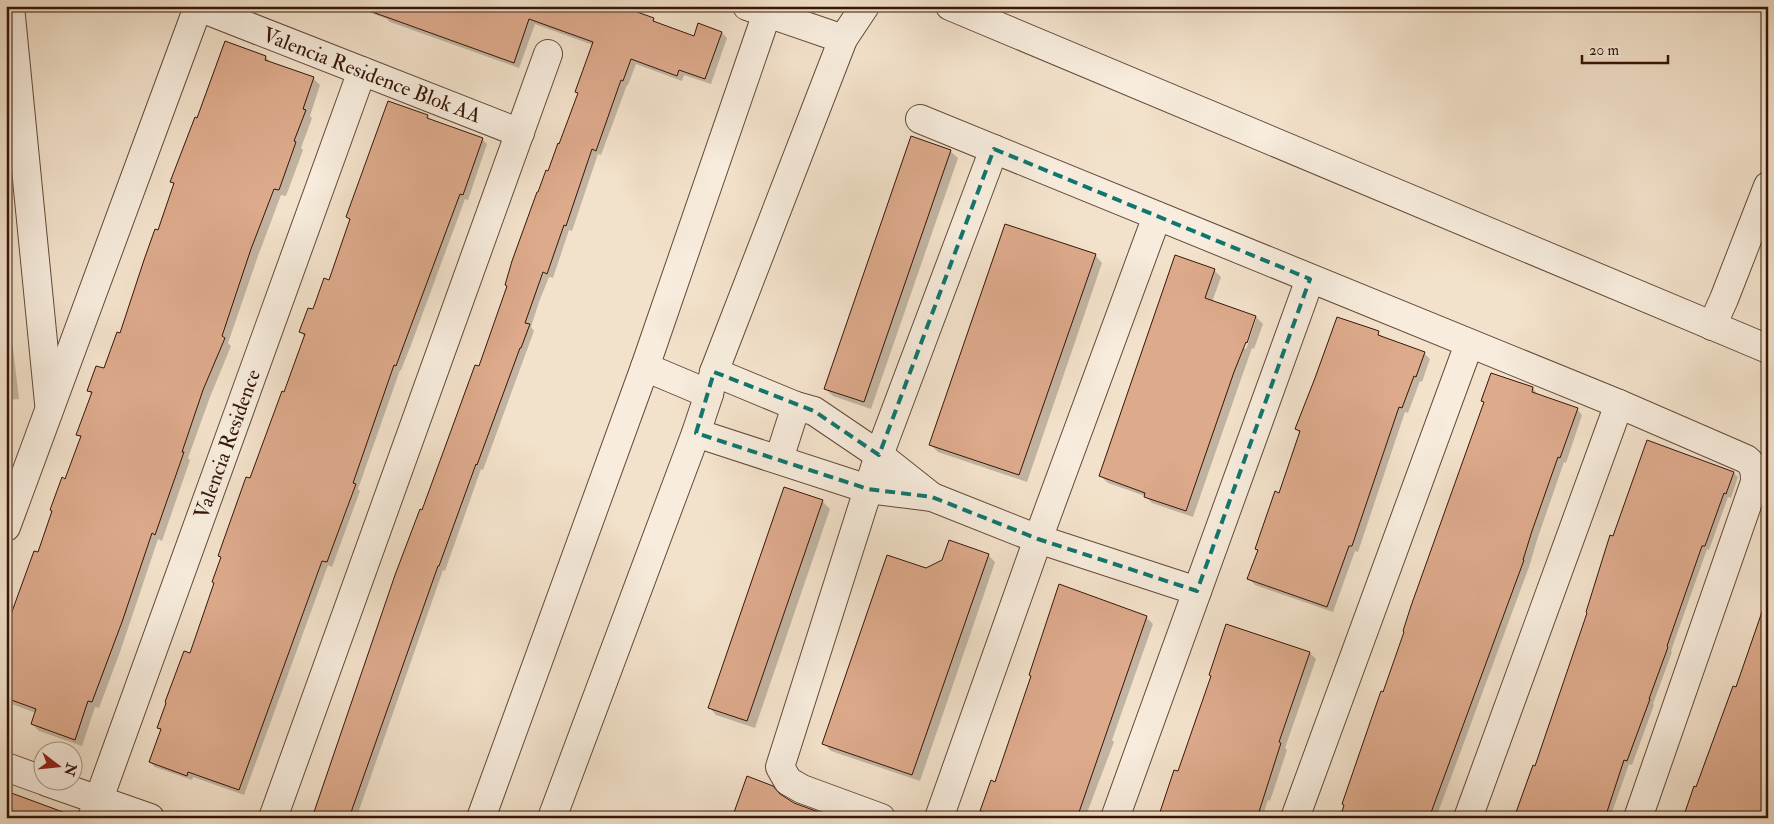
<svg xmlns="http://www.w3.org/2000/svg" width="1774" height="824" viewBox="0 0 1774 824" font-family="'IM FELL Double Pica',serif">
	<rect width="100%" height="100%" fill="#f3e2cb"/>
	<filter id="stains"><feTurbulence type="fractalNoise" baseFrequency=".004" numOctaves="4"/><feColorMatrix values="0 0 0 0 .2 0 0 0 0 .09 0 0 0 0 .02 0 0 0 .5 -.17"/></filter>
	<radialGradient id="worn" r=".72"><stop offset=".6" stop-color="#630" stop-opacity="0"/><stop offset="1" stop-color="#630" stop-opacity=".3"/></radialGradient>
	<!-- shadow -->
	<g fill="#0003" fill-rule="evenodd">
		<polygon points="353,6 612,6 653,19 658,24 695,37 722,33 727,38 711,84 684,75 682,81 636,64 628,85 627,85 601,155 598,154 572,231 569,230 553,278 549,277 539,302 531,327 534,331 483,470 481,469 445,571 443,570 357,816 359,818 313,818 423,512 480,368 548,172 579,94 576,91 593,45 535,24 519,68 390,22 387,19"/>
		<polygon points="225,43 266,57 272,64 313,78 320,85 310,116 312,118 301,148 303,150 286,196 281,195 258,256 228,343 231,346 210,397 188,458 190,460 162,541 158,539 120,652 99,708 95,707 82,746 39,731 32,724 36,713 6,702 6,631 39,554 81,438 78,435 92,395 88,390 105,370 120,335 175,185 171,181 198,119"/>
		<polygon points="427,116 432,121 482,139 487,144 468,200 465,199 411,345 401,370 400,370 358,489 360,491 332,567 328,565 244,795 193,777 192,780 155,767 150,762 161,731 159,728 191,655 215,584 222,558 219,555 285,394 305,337 300,332 330,281 350,220 347,217"/>
		<polygon points="950,151 958,158 871,409 833,396 825,389"/>
		<polygon points="1095,255 1102,263 1027,482 938,452 931,445"/>
		<path d="M1214,270L1221,277L1212,302L1256,317L1263,324L1254,349L1252,348L1241,379L1193,517L1152,503L1145,496L1108,483L1101,476ZM1254,319H1256L1246,349L1244,348Z"/>
		<polygon points="6,289 19,399 6,400"/>
		<path d="M1338,318L1378,332L1384,339L1424,353L1430,359L1422,382L1420,381L1408,413L1405,412L1358,552L1355,551L1333,612L1255,585L1249,579L1259,551L1256,549L1275,493L1280,494L1300,433L1296,429L1317,379ZM1377,334H1380L1377,342L1375,341Z"/>
		<polygon points="1533,388 1538,395 1577,409 1582,415 1566,463 1564,462 1538,537 1529,567 1436,818 1340,818 1485,403 1483,401"/>
		<polygon points="1648,442 1734,473 1738,477 1731,498 1728,497 1709,550 1707,549 1671,651 1672,652 1653,704 1654,705 1632,765 1629,764 1610,818 1515,818 1536,767"/>
		<polygon points="822,501 830,509 755,728 716,715 709,707"/>
		<polygon points="988,555 995,562 920,781 831,751 824,744 926,570 943,561"/>
		<polygon points="1146,617 1153,624 1112,740 1114,742 1085,818 989,818 982,811 996,783"/>
		<polygon points="1227,625 1310,653 1316,659 1285,748 1287,750 1270,801 1268,800 1262,818 1159,818 1178,773 1212,676"/>
	</g>
	<!-- building -->
	<g fill="#ddaa8c" stroke="#361607">
		<polygon points="365,6 620,6 654,18 653,21 694,36 698,23 722,32 705,79 679,70 677,76 631,59 623,81 621,80 596,151 592,149 566,226 564,225 547,274 543,272 525,323 530,324 521,348 520,348 477,465 476,464 439,566 438,566 349,818 312,818 395,575 420,509 422,510 475,365 479,366 507,286 505,285 512,261 537,192 538,192 546,170 548,171 558,143 559,144 578,93 575,92 593,42 529,19 514,63 364,9"/>
		<polygon points="225,41 266,56 265,60 314,77 303,109 306,110 294,141 296,142 279,190 274,189 251,249 222,336 225,338 203,390 182,452 184,452 155,535 152,533 122,622 92,702 88,701 75,740 31,724 36,709 6,698 6,628 34,551 38,552 52,511 50,510 62,477 65,479 81,436 76,435 92,392 87,391 96,366 104,368 117,332 120,333 144,260 155,229 158,230 174,183 170,182 195,117 197,118"/>
		<polygon points="388,101 428,115 427,118 483,138 463,195 460,194 406,339 396,366 394,365 353,483 356,484 327,562 322,561 239,790 188,772 187,776 149,762 161,729 157,728 166,703 165,702 184,651 190,653 214,583 212,582 221,557 218,556 246,477 250,478 282,391 284,392 305,334 299,332 308,308 313,309 324,278 329,280 350,219 346,217"/>
		<polygon points="911,136 951,150 864,402 824,389"/>
		<polygon points="1005,224 1096,254 1019,475 929,445"/>
		<polygon points="1175,255 1215,269 1205,298 1256,316 1247,343 1246,342 1234,372 1186,511 1144,497 1145,493 1099,476"/>
		<polygon points="1337,317 1379,331 1378,335 1425,352 1416,377 1414,376 1402,408 1399,407 1352,546 1349,546 1327,607 1247,579 1258,550 1255,549 1275,491 1279,493 1300,431 1295,429 1315,378"/>
		<polygon points="1491,373 1533,387 1532,392 1578,408 1560,458 1558,457 1532,531 1523,560 1524,560 1429,818 1340,818 1344,805 1342,804 1373,714 1381,691 1383,692 1404,632 1403,631 1411,606 1484,402 1481,401"/>
		<polygon points="1647,440 1734,472 1726,494 1724,493 1705,546 1702,546 1667,646 1668,647 1649,699 1650,699 1627,761 1624,760 1605,818 1514,818 1533,765 1535,766 1554,710 1587,613 1586,612 1610,535 1613,536"/>
		<polygon points="784,487 823,500 747,721 708,708"/>
		<polygon points="949,540 989,554 912,775 822,744 887,555 926,568 942,560"/>
		<polygon points="1059,584 1147,616 1077,818 1000,818 980,811 991,780 995,782 1031,676 1029,675"/>
		<polygon points="1764,606 1768,607 1768,818 1683,818 1694,786 1696,787 1733,686 1736,687"/>
		<polygon points="1226,624 1310,652 1279,742 1281,743 1257,818 1158,818 1174,770 1178,771 1211,676 1209,675"/>
		<polygon points="747,776 773,786 780,794 794,803 835,818 732,818"/>
		<polygon points="6,791 71,815 71,818 6,818"/>
	</g>
	<g fill="none" stroke-linecap="round" stroke-linejoin="round">
		<!-- minor casing -->
		<g stroke="#654938" stroke-width="30">
			<g id="minor">
				<polyline points="10,6 49,403"/>
				<polyline points="196,6 520,133"/>
				<polyline points="747,6 843,39"/>
				<polyline points="950,6 1768,349"/>
				<path d="M920,119L1619,404L1746,459C1754,465 1755,471 1755,482L1638,818"/>
				<polyline points="1712,326 1724,299 1768,186"/>
				<polyline points="645,367 709,394"/>
				<polyline points="714,372 796,406 814,411 879,455 932,497"/>
				<polyline points="696,433 868,489 932,497 1038,539 1197,591"/>
				<polyline points="779,459 796,406"/>
				<polyline points="6,527 198,7"/>
				<polyline points="6,767 42,780"/>
				<polyline points="47,782 150,818"/>
				<polyline points="92,818 362,71"/>
				<polyline points="273,818 548,54"/>
				<polyline points="481,818 645,367 767,13"/>
				<polyline points="552,818 696,433 709,394 714,372 843,39 865,6"/>
				<polyline points="881,818 802,789 788,781 780,767 879,455 994,149"/>
				<polyline points="939,818 1038,539 1157,216"/>
				<polyline points="1115,818 1310,279"/>
				<polyline points="1295,818 1469,344"/>
				<polyline points="1468,818 1619,404"/>
			</g>
		</g>
		<!-- minor -->
		<use href="#minor" stroke="#f7ecdd" stroke-width="28"/>
	</g>
	<!-- marked area -->
	<path fill="none" stroke="#0f766e" stroke-width="4" stroke-dasharray="10 6" stroke-linejoin="round" d="M994,149L1310,279L1197,591L1038,539L932,497L868,489L696,433L714,372L814,411L879,455Z"/>
	<g text-anchor="middle" stroke-width="4" stroke-linejoin="round" paint-order="stroke">
		<!-- street labels -->
		<g font-size="21" fill="#361607" stroke="#f7ecdd">
			<text transform="translate(372 75) rotate(21)" y="7">Valencia Residence Blok AA</text>
			<text transform="translate(227 444) rotate(-70)" y="7">Valencia Residence</text>
		</g>
	</g>
	<!-- margin -->
	<rect width="1774" height="824" fill="none" stroke="#f3e2cb" stroke-width="25"/>
	<rect x="8" y="8" width="1759" height="809" fill="none" stroke="#361607" stroke-width="2.5"/>
	<rect x="12" y="12" width="1749" height="799" fill="none" stroke="#361607"/>
	<!-- north arrow -->
	<g transform="translate(58 766) rotate(106)"><circle r="24" fill="#f7ecdd" stroke="#aa9687"/>
	<path d="M0-4L9 19L0 12L-9 19Z" fill="#8f2418"/>
	<text y="-8" font-size="14" font-weight="bold" text-anchor="middle" fill="#361607">N</text>
	</g>
	<!-- scale -->
	<path d="M1582 55v8h86v-8" fill="none" stroke="#361607" stroke-width="2.5"/>
	<text x="1589" y="55" font-size="15" fill="#361607" stroke="#f7ecdd" stroke-width="4" paint-order="stroke">20 m</text>
	<rect width="100%" height="100%" filter="url(#stains)"/>
	<rect width="100%" height="100%" fill="url(#worn)"/>
</svg>
